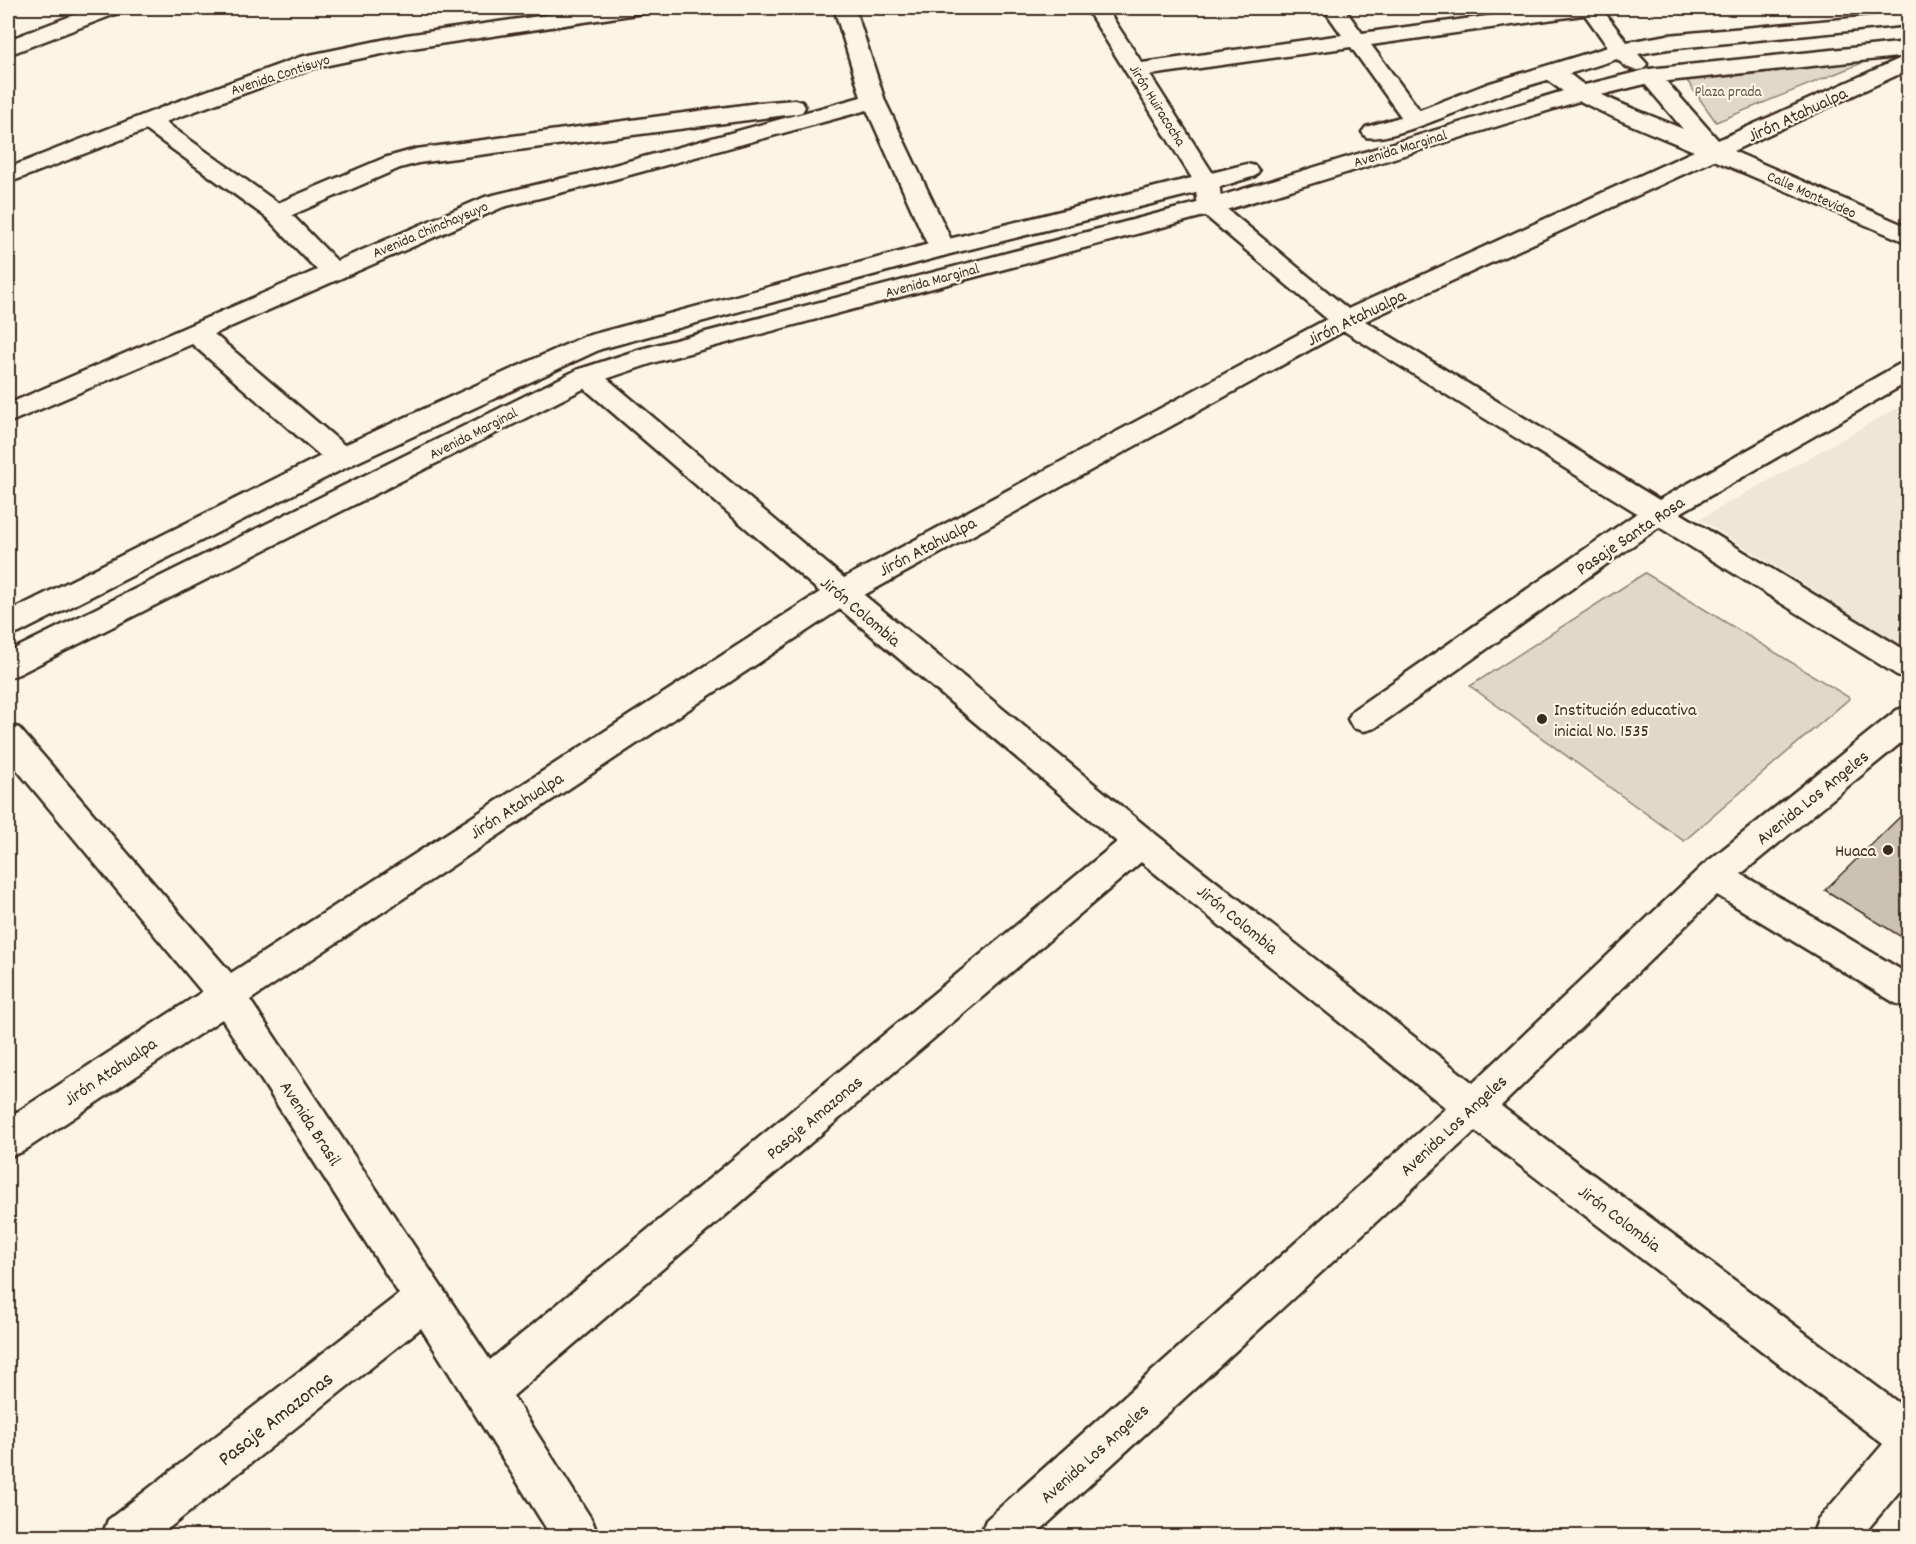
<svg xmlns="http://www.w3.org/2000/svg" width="1916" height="1544" viewBox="0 0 1916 1544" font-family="Dekko,sans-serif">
	<rect width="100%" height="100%" fill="#fcf5e5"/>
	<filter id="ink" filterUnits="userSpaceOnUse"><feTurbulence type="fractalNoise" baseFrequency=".0167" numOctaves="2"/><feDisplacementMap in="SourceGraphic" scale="12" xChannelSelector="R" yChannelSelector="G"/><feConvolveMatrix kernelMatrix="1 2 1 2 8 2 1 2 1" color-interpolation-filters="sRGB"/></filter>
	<g filter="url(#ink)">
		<!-- built -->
		<polygon fill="#eee6d6" points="1908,402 1908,649 1700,519"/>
		<!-- green -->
		<g fill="#e0d8c8" stroke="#8e8173" stroke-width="1.5">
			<polygon points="1884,54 1716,122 1680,71"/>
			<polygon points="1645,573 1850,698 1684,841 1470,686"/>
		</g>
		<!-- building -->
		<polygon fill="#ccc2b3" stroke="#3b2a1e" stroke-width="1.5" points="1908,809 1908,941 1825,890"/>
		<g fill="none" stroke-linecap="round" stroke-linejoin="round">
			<!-- minor casing -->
			<g stroke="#3b2a1e" stroke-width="5">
				<g id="minor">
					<polygon points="92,8 121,8 118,13 8,55 8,40"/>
					<polygon points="596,8 648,8 645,13 637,14 406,49 314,68 165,122 278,203 384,158 416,149 758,103 794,100 802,102 805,107 802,112 794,114 418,163 400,168 292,215 337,261 485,197 589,172 861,97 834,8 855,8 885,101 955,248 951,253 942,256 933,253 929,248 867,110 604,182 503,207 214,334 351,451 355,458 351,465 341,468 331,465 192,344 8,423 8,404 317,270 267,218 146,130 8,183 8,168 176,102 300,57 406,35"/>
					<path d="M1086,8H1106L1142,63L1342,35L1323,8H1344L1362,33L1546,8H1600L1598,13L1590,14L1371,45L1427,120L1423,125L1415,127L1407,125L1351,47L1150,75L1219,183L1222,205L1348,309L1694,151C1660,136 1560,100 1542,73L1545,68C1564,64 1574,80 1589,88C1619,105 1653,116 1683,129L1638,76L1641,71L1649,69L1657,71L1718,140L1908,55V70L1733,151L1908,227V243L1714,160L1365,321L1659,500L1898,365L1908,362V382L1680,513L1908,652V679L1897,675L1659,527L1375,728L1364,731L1353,728L1348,719L1353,710L1637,513L1344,331L864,595L1149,829L1473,1083L1702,866L1897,710L1908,707V737L1741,874L1908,974V1008L1895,1003L1717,895L1501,1106L1908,1410V1481L1862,1536H1812L1818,1520L1883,1444L1475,1131L1034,1536H980L986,1520L1446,1108L1141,862L513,1396L592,1520L598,1536H551L421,1328L159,1536H102L108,1520L399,1294L222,1019L22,1152L8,1157V1118L202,992L8,759V725L19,728L231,973L820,592L577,382L573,376L577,370L587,367L597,370L844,578L1327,319L1201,212L1198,207L1195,183ZM840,609L1117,842L490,1360L250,1000Z"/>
				</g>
			</g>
			<!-- major casing -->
			<g stroke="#3b2a1e" stroke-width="5">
				<g id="major">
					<path d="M1580,8H1601L1627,42L1668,35L1908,13V25L1668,49L1638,54L1647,64L1644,69C1631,72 1626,67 1617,59C1579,72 1540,81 1502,94C1473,104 1391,143 1366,137L1362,132L1366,127L1407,115L1487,84L1608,47Z"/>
					<polygon points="1908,42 1908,56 1649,83 1589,98 1219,212 659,361 597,382 19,674 8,678 8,652 577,370 641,349 1201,202 1573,88 1649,69"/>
					<polygon points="1247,164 1255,166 1259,171 1255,176 1216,188 950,254 601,349 351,465 19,633 8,636 8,612 331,451 583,337 933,243"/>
				</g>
			</g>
			<!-- minor -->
			<use href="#minor" fill="#fcf5e5" fill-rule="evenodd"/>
			<!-- major -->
			<use href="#major" fill="#fcf5e5" fill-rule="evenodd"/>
		</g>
	</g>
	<!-- markers -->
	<g fill="#3b2a1e" stroke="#fcf5e5" stroke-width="2">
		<circle cx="1542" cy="719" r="6"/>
		<circle cx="1888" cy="850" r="6"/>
	</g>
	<g text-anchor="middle" stroke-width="4.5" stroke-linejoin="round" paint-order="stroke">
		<!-- far-street labels -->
		<g font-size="15" fill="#3b2a1e" stroke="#fcf5e5">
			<text transform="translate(280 74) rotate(-18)" y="5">Avenida Contisuyo</text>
			<text transform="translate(1158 105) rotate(58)" y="5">Jirón Huiracocha</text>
			<text transform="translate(1400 148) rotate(-17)" y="5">Avenida Marginal</text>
			<text transform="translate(1812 194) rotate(24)" y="5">Calle Montevideo</text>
			<text transform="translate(430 229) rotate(-23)" y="5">Avenida Chinchaysuyo</text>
			<text transform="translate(932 280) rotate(-15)" y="5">Avenida Marginal</text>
			<text transform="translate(473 433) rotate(-27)" y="5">Avenida Marginal</text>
		</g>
		<!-- far-park labels -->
		<g font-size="15" fill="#645648" stroke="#fcf5e5">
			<text x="1728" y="96">Plaza prada</text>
		</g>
		<!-- street labels -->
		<g font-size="18" fill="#3b2a1e" stroke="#fcf5e5">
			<text transform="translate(1797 114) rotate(-25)" y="6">Jirón Atahualpa</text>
			<text transform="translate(1356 317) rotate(-26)" y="6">Jirón Atahualpa</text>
			<text transform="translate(1630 535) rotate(-34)" y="6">Pasaje Santa Rosa</text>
			<text transform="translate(927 546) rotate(-28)" y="6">Jirón Atahualpa</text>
			<text transform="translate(861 611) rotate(40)" y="6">Jirón Colombia</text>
			<text transform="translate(1812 797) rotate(-39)" y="6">Avenida Los Angeles</text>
			<text transform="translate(516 805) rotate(-33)" y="6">Jirón Atahualpa</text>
			<text transform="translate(1238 919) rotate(39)" y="6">Jirón Colombia</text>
			<text transform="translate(110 1071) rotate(-34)" y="6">Jirón Atahualpa</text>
			<text transform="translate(814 1117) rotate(-40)" y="6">Pasaje Amazonas</text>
			<text transform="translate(311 1123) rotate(57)" y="6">Avenida Brasil</text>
			<text transform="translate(1453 1125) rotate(-43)" y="6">Avenida Los Angeles</text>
			<text transform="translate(1620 1218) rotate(37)" y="6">Jirón Colombia</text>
			<text transform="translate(1094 1453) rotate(-42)" y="6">Avenida Los Angeles</text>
		</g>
		<!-- poi labels -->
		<g font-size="18" fill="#3b2a1e" stroke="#fcf5e5" text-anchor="start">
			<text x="1554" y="715">Institución educativa<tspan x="1554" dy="21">inicial No. 1535</tspan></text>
			<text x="1876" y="856" text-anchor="end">Huaca</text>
		</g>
		<!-- near-street labels -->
		<g font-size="21" fill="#3b2a1e" stroke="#fcf5e5">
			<text transform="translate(275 1418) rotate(-38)" y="7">Pasaje Amazonas</text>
		</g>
	</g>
	<!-- margin -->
	<rect width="1916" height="1544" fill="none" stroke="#fcf5e5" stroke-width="30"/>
	<rect x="15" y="15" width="1886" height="1514" fill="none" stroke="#3b2a1e" stroke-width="2" filter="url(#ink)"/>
</svg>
